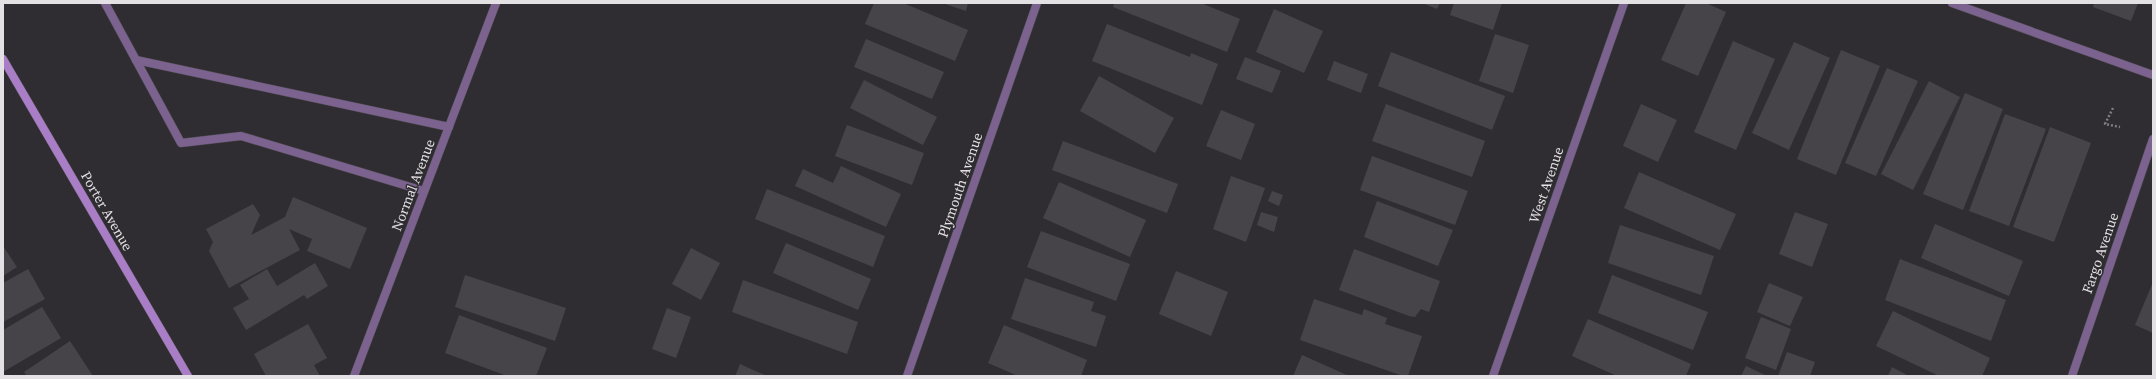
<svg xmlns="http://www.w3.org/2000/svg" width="2156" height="379" viewBox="0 0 2156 379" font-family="'Source Serif 4',serif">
	<rect width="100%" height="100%" fill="#2f2d31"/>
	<!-- building -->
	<g fill="#474449">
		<polygon points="874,3 903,3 968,30 955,61 865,24"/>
		<polygon points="942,3 968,3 966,11"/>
		<polygon points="1114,3 1201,3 1240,19 1227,52 1113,7"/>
		<polygon points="1422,3 1440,3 1437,9"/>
		<polygon points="1454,3 1502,3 1493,30 1450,15"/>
		<polygon points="1686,3 1706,3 1726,12 1698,76 1661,60"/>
		<polygon points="2094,3 2138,3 2131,21 2093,7"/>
		<polygon points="1274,9 1323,31 1304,73 1256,52"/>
		<polygon points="1107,24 1190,57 1191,53 1218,64 1202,105 1092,61"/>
		<polygon points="1495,34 1529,45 1513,93 1479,81"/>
		<polygon points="866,39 944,72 932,99 854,67"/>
		<polygon points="1733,41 1775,59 1736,150 1694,132"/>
		<polygon points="1794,42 1830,58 1789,150 1752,133"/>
		<polygon points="1841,50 1880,66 1836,175 1797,159"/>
		<polygon points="1391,52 1505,96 1492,130 1378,86"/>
		<polygon points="1245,57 1281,71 1272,93 1236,79"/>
		<polygon points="1334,61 1368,74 1361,93 1327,80"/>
		<polygon points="1887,68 1918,81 1876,176 1845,163"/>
		<polygon points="1099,76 1174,118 1155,153 1080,111"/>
		<polygon points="864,80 937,117 923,145 850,108"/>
		<polygon points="1929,81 1960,97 1913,190 1881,174"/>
		<polygon points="1965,93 2003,109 1963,210 1923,194"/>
		<polygon points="1386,104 1485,141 1472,177 1372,141"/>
		<polygon points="1641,104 1677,120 1658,162 1623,146"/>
		<polygon points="1221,110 1255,124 1241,160 1206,146"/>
		<polygon points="2005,114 2046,129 2009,226 1969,211"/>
		<polygon points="847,125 924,153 912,185 835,156"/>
		<polygon points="2050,127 2091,143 2054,242 2013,227"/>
		<polygon points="1063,141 1178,184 1167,213 1052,170"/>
		<polygon points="1372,156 1468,191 1455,225 1360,190"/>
		<polygon points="841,166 901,194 886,227 795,186 803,169 833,183"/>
		<polygon points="1639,172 1736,214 1720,250 1624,208"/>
		<polygon points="1231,176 1265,188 1246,242 1213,229"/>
		<polygon points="1059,182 1146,220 1130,257 1043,218"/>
		<polygon points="767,189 885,236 873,267 755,219"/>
		<polygon points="1272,191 1283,195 1279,206 1268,201"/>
		<polygon points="293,197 367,228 350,269 307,251 312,239 289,229 300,250 229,288 209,251 213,242 206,229 253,204 260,215 251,235 285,217"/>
		<polygon points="1377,201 1453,230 1438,266 1364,237"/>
		<polygon points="1261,212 1278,217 1274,232 1257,225"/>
		<polygon points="1795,212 1828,224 1812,267 1779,254"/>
		<polygon points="1935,224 2023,261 2009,296 1921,258"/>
		<polygon points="1620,225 1714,256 1701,295 1608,263"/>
		<polygon points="1041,231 1130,264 1116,301 1027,267"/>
		<polygon points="786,243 871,279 858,310 773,273"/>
		<polygon points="3,246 17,267 3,276"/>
		<polygon points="691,248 720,263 701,300 672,284"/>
		<polygon points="1354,249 1440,281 1429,312 1421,309 1415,317 1409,316 1339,290"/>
		<polygon points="1900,259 2006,300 1991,341 1885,300"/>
		<polygon points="315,263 328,286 307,299 304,295 246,330 233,308 249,299 240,285 267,269 277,286"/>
		<polygon points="28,269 45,299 3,322 3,283"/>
		<polygon points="1176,271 1228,292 1211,336 1159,314"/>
		<polygon points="465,275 566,308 555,341 455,307"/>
		<polygon points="1612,275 1708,312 1693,350 1598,313"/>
		<polygon points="1025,278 1094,302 1091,311 1106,316 1096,347 1011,319"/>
		<polygon points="743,280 858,322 847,354 732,312"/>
		<polygon points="2153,282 2153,333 2135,325"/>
		<polygon points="1769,283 1803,297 1790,326 1757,312"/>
		<polygon points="1314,299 1362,315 1364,309 1387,318 1385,324 1422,336 1408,376 1403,376 1300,340"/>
		<polygon points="42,307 61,338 3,372 3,330"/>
		<polygon points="667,308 691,317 676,358 652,349"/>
		<polygon points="1893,311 1990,358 1982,376 1939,376 1876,346"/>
		<polygon points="459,315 547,348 536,376 507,376 445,353"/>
		<polygon points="1761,317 1791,329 1776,370 1745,358"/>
		<polygon points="1588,319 1691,364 1686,376 1617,376 1572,356"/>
		<polygon points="308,324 327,358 314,365 320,376 266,376 254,354"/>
		<polygon points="1004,325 1087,360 1081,376 1018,376 988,363"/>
		<polygon points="70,341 93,376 27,376 24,372"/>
		<polygon points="1787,352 1815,362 1810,376 1778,376"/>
		<polygon points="1302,355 1349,376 1293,376"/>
		<polygon points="740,364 767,376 735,376"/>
		<polygon points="1746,366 1767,376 1741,376"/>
		<polygon points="1892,367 1909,376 1888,376"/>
	</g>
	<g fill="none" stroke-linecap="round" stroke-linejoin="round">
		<!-- lane casing -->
		<g stroke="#4c4a4e" stroke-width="9">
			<g id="lane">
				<polyline points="105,3 181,143 241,136 424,191"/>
				<polyline points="136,60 449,127"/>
			</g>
		</g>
		<!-- street casing -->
		<g stroke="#4c4a4e" stroke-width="9">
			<g id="street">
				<polyline points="1952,3 2153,75"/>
				<polyline points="354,376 496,3"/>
				<polyline points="907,376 1037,3"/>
				<polyline points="1493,376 1624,3"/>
				<polyline points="2072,376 2153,139"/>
			</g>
		</g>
		<!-- secondary casing -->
		<g stroke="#4c4a4e" stroke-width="9">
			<polyline id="secondary" points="3,59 188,376"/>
		</g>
		<!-- path -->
		<polyline stroke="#7f7d81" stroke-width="2.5" stroke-dasharray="2 2" stroke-linecap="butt" points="2113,108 2105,124 2120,127"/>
		<!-- lane -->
		<use href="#lane" stroke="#7c628f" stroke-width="8"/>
		<!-- street -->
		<use href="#street" stroke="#7c628f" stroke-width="8"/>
		<!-- secondary -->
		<use href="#secondary" stroke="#a97ec7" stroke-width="8"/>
	</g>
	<g text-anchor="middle" stroke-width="3" stroke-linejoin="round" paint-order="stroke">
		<!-- street labels -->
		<g font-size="14" fill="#e3e1e4" stroke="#2f2d31">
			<text transform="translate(413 185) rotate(-69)" y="5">Normal Avenue</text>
			<text transform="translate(960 185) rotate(-71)" y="5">Plymouth Avenue</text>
			<text transform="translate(1546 185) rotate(-71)" y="5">West Avenue</text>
			<text transform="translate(107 211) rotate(60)" y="5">Porter Avenue</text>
			<text transform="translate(2100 253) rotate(-71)" y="5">Fargo Avenue</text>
		</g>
	</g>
	<!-- border -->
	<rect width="2156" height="379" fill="none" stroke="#e3e1e4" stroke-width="8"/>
</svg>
